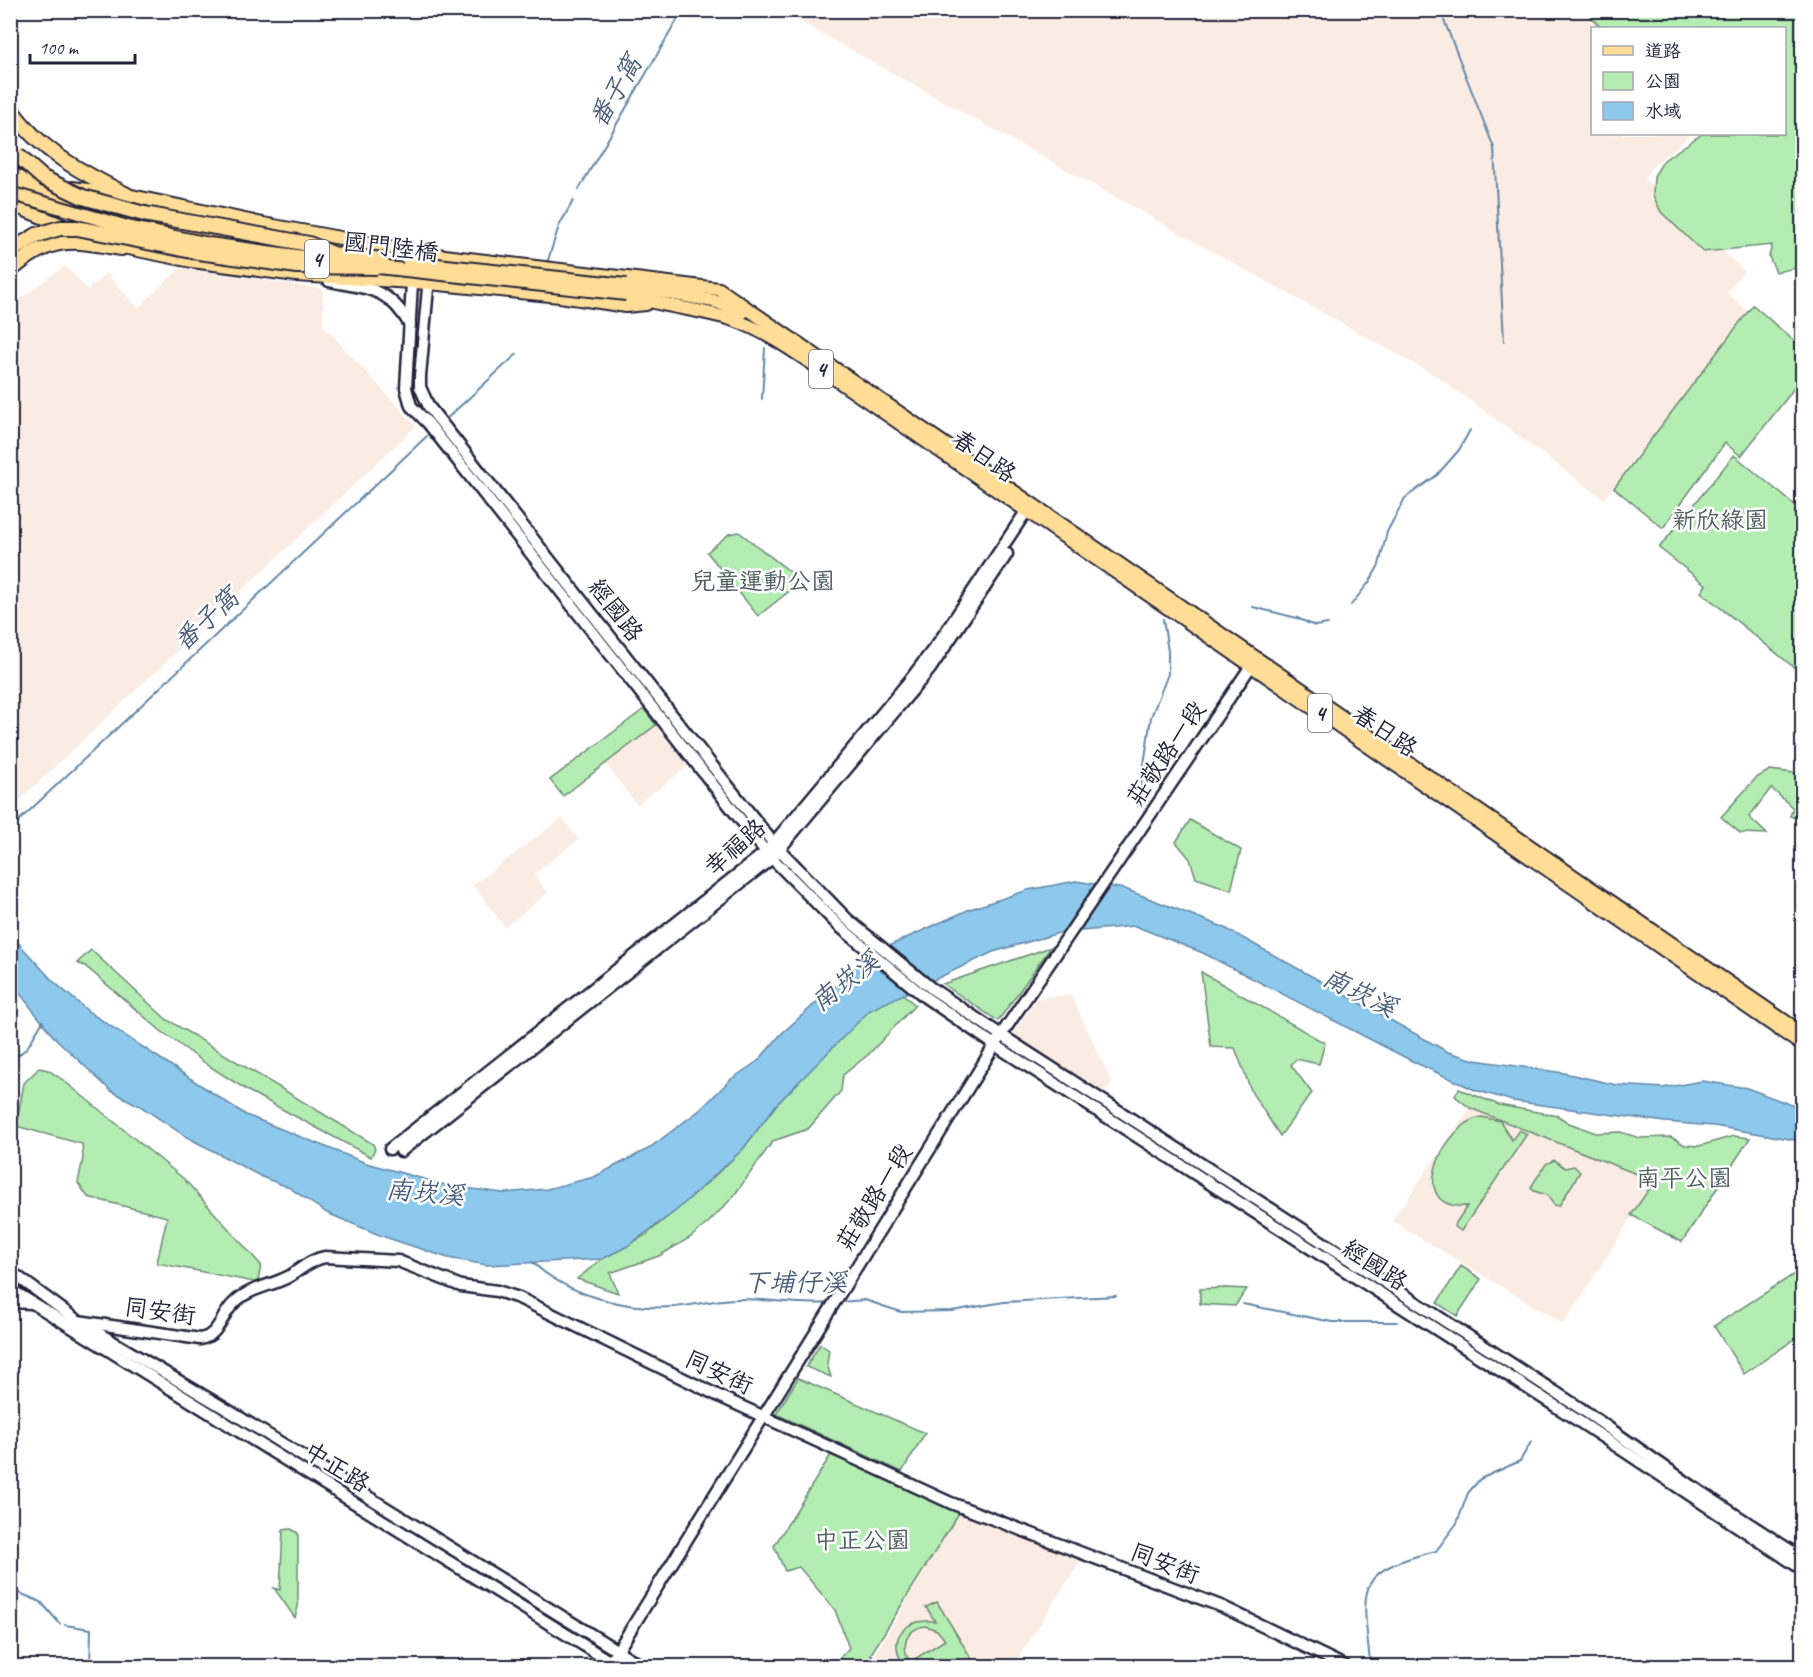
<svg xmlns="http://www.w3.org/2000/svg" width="1813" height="1677" viewBox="0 0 1813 1677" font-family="Caveat,'LXGW WenKai TC',sans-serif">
	<rect width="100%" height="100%" fill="#fff"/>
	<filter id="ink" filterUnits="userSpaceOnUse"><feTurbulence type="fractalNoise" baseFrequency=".0167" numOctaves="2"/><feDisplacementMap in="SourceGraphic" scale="12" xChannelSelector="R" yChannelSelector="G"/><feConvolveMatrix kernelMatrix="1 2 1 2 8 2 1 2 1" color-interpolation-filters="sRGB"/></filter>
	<g filter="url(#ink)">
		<!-- built -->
		<g fill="#faece3">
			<polygon points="781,11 1802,11 1784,28 1592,28 1592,134 1691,134 1651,168 1645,179 1744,271 1727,292 1748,312 1604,499 1438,377"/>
			<polygon points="65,266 88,290 106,273 138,308 180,268 323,289 323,325 416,426 11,808 11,305"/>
			<polygon points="656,725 688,766 637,805 605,763"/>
			<polygon points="562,818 579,839 534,874 548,893 505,927 473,885"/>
			<polygon points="1071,995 1112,1082 1104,1094 1012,1034 1037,998"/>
			<polygon points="1470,1108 1644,1177 1652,1185 1564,1324 1392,1221"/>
			<polygon points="959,1513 1081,1560 1013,1666 878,1666 874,1655"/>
		</g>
		<!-- green -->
		<g fill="#b4edb1" stroke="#6b8876" stroke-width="1.5" fill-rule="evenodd">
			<polygon points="1586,11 1802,11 1802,267 1776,272 1769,257 1772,245 1703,252 1661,212 1653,195 1654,176 1664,160 1702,134 1784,134 1784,28 1601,28"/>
			<polygon points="1753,305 1802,348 1802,372 1790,394 1741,456 1725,443 1663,528 1614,488"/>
			<polygon points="1734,455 1802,511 1802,674 1701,592 1706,585 1659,548"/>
			<polygon points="739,532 802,581 758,616 707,552 729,534"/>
			<polygon points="644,709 656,725 563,796 550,780"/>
			<polygon points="1770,770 1802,774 1802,818 1801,820 1790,816 1793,808 1771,788 1749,817 1767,834 1740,833 1721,817 1756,778"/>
			<polygon points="1190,820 1241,850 1231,890 1196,878 1190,859 1176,842"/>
			<polygon points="1051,947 998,1021 943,984"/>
			<polygon points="91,950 166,1019 373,1144 375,1149 371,1157 250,1092 209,1066 161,1031 85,966 77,963"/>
			<polygon points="1201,972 1325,1043 1319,1064 1296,1059 1291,1065 1312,1093 1280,1136 1252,1093 1235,1048 1211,1047"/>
			<polygon points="902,993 915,1005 869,1054 843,1075 841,1091 808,1129 773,1141 733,1197 709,1222 691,1237 659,1256 610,1273 618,1293 577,1279 602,1259 646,1235 705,1185 743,1149 776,1105 857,1022 870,1010"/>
			<polygon points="39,1068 48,1070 63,1080 184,1179 261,1265 258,1281 254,1282 157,1263 167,1217 88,1197 78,1183 83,1158 82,1144 16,1126 24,1083"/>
			<polygon points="1459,1089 1499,1105 1558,1116 1569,1123 1596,1133 1620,1132 1640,1138 1671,1137 1685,1145 1699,1146 1734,1136 1750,1138 1682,1242 1631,1215 1652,1185 1644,1177 1470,1108 1455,1096"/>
			<path d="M1482,1117L1500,1121L1512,1140L1519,1130L1527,1134L1461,1231L1454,1226L1467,1206C1402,1210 1446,1121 1482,1117Z"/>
			<polygon points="1554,1160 1565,1168 1574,1166 1580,1172 1559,1206 1554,1205 1547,1195 1534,1191 1531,1187 1546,1164"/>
			<polygon points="1461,1266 1481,1279 1457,1316 1437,1303"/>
			<polygon points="1802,1269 1802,1334 1744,1374 1714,1326"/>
			<polygon points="1226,1288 1247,1289 1235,1306 1200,1304 1200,1289"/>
			<polygon points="820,1344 829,1350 827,1364 831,1377 806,1367"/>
			<polygon points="798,1378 925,1433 902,1472 776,1414"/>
			<polygon points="832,1453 959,1513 871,1654 874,1666 832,1666 849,1648 835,1610 799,1567 785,1571 774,1546"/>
			<polygon points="291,1529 298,1533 298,1607 295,1618 274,1588 280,1590 283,1530"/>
			<path d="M937,1602L976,1666H904C886,1637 905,1619 935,1621L926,1607ZM925,1626L937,1630L945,1640L910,1662C900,1646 906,1629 925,1626Z"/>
		</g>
		<!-- water -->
		<polygon fill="#8dc9ed" stroke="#6286a6" stroke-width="1.5" points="1076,881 1125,889 1223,927 1448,1052 1475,1060 1564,1073 1617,1085 1663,1088 1702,1081 1747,1088 1802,1109 1802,1141 1714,1126 1665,1122 1513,1101 1475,1090 1414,1062 1203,953 1135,926 1059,933 993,952 870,1010 776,1105 743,1149 677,1210 626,1247 602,1259 487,1265 448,1258 382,1236 327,1213 288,1187 262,1177 185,1136 140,1106 111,1091 53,1036 11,982 10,934 53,981 89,1012 246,1115 366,1163 449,1186 503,1193 547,1189 594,1177 648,1149 701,1109 730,1080 758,1061 781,1034 864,960 893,944 970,909 1028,890"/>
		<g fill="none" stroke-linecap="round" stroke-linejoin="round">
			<!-- stream -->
			<g stroke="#6286a6" stroke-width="2">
				<polyline points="1440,10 1494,148 1504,341"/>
				<polyline points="579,189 683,10"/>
				<polyline points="548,260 559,226 573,201"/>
				<polyline points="762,399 765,348"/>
				<polyline points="444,421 517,354"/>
				<polyline points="1351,605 1370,581 1379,565 1387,532 1405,498 1437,475 1459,450 1470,430"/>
				<polyline points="1253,607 1297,618 1315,626 1328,624"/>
				<polyline points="1138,806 1151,717 1168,674 1168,651 1163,619"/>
				<polyline points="10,829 427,436"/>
				<polyline points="10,1057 16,1057 27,1048 43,1021"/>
				<path d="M532,1262C567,1295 625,1310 673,1307C695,1306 715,1299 737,1299C768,1298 797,1306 829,1303"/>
				<polyline points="840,1302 865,1300 901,1312 952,1311 1004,1302 1116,1296"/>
				<polyline points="1243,1304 1332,1322 1397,1322"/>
				<polyline points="10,1589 41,1602 60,1624"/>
				<polyline points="65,1625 91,1629 90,1666"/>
				<polyline points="872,1655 875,1666"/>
				<path d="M1370,1662C1362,1586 1354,1571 1436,1551L1457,1523L1468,1493L1480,1479L1520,1461L1531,1442"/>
			</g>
			<!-- secondary casing -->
			<g stroke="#22223b" stroke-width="15">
				<g id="secondary">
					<polyline points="429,277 420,376 420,387 429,407 774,844 847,919 931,988 1001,1035 1580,1408 1702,1493 1802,1558"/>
					<path d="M329,281C369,289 388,287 410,325"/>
					<polyline points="412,283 406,388 411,406 428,423 766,852 839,926 925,997 995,1045 1574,1418 1802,1569"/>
					<polyline points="390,1149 766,852 910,680 941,639 1031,504"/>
					<polyline points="401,1151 772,858 930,669 1007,554"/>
					<polyline points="10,1271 78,1321 226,1409 642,1666"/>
					<polyline points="10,1289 617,1666"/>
					<polyline points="10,1302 31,1303"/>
					<path d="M78,1321L200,1339C219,1336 221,1315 234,1303C248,1288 271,1286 288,1277C300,1270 311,1259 325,1257L398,1261L461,1286L497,1291L519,1298L723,1398L951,1503L1223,1607L1345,1666"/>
					<polyline points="608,1666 1001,1035 1255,660"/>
				</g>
			</g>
			<!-- primary casing -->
			<g stroke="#22223b" stroke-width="16">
				<g id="primary">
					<polyline points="10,176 49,183"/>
					<polyline points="10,183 65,201 136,218"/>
					<polyline points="72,188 127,195 263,224 428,254 719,289 1802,1033"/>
					<polyline points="10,204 69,228"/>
					<polyline points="159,223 298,249"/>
					<polyline points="113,245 192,261 296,275 429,283 560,296 626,306 646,304"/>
					<polyline points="626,285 714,301 743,312"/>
					<path d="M626,294C662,307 699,309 734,320C769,332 800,356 831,376L1802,1045"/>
				</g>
			</g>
			<!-- highway casing -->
			<g stroke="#22223b" stroke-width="18">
				<g id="highway">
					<path d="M10,108C39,151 83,173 127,195"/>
					<polyline points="10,175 15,176"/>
					<polyline points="10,251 37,235"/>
					<path d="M10,271C50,235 71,239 121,248"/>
				</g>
			</g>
			<!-- secondary -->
			<use href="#secondary" stroke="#fff" stroke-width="10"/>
			<!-- primary -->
			<use href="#primary" stroke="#ffdd96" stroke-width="12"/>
			<!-- highway -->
			<use href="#highway" stroke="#ffdd96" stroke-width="14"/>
			<!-- primary-bridge casing -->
			<g stroke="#22223b" stroke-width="16" stroke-linecap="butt">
				<g id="primary-bridge">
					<polyline points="13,194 131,228 209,244 340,262"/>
					<polyline points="331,253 383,259"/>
					<polyline points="409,262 626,285"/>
					<polyline points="369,266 626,294"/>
				</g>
			</g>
			<!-- highway-bridge casing -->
			<g stroke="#22223b" stroke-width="18" stroke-linecap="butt">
				<g id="highway-bridge">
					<polyline points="17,155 43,178 83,197 144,214 309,244 331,253"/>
					<polyline points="37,235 60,228 77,228 192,251 297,266 377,267"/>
				</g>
			</g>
			<!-- primary-bridge -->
			<use href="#primary-bridge" stroke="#ffdd96" stroke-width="12"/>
			<!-- highway-bridge -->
			<use href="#highway-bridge" stroke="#ffdd96" stroke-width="14"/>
		</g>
	</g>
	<g text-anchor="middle" stroke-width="5" stroke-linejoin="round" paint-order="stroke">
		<!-- shield labels -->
		<g fill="#fff" stroke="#646476" stroke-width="1.5">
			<rect x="305" y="240" width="24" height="38" rx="4.5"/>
			<rect x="809" y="350" width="24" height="38" rx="4.5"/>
			<rect x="1308" y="694" width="24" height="38" rx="4.5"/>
		</g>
		<g font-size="22" font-weight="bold" fill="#22223b">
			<text x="317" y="267">4</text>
			<text x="821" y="377">4</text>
			<text x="1320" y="721">4</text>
		</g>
		<!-- street labels -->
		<g font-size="24" fill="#22223b" stroke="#fff">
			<text transform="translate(391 247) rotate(7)" y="8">國門陸橋</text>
			<text transform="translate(984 456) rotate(35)" y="8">春日路</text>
			<text transform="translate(616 610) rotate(52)" y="8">經國路</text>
			<text transform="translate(1385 731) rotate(34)" y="8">春日路</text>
			<text transform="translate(1166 753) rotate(-56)" y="8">莊敬路一段</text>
			<text transform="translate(735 847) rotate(-41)" y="8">幸福路</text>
			<text transform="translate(874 1197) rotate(-58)" y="8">莊敬路一段</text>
			<text transform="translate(1375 1265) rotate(33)" y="8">經國路</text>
			<text transform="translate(160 1311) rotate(8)" y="8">同安街</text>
			<text transform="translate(719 1372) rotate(25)" y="8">同安街</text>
			<text transform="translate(337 1467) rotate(32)" y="8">中正路</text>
			<text transform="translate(1165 1563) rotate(21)" y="8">同安街</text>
		</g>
		<!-- park labels -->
		<g font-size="24" fill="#4e5f5e" stroke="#fff">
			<text x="1720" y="528">新欣綠園</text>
			<text x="763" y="589">兒童運動公園</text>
			<text x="1684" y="1186">南平公園</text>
			<text x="862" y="1548">中正公園</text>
		</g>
		<!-- water labels -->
		<g font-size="26" font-style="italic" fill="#475c79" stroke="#fff">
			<text transform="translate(615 91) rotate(-60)" y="9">番子窩</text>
			<text transform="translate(206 619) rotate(-43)" y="9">番子窩</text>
			<text transform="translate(845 981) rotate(-38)" y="9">南崁溪</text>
			<text transform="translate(1360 992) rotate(26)" y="9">南崁溪</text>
			<text transform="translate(425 1192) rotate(5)" y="9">南崁溪</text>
			<text x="795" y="1291">下埔仔溪</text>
		</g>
	</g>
	<!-- margin -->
	<rect width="1813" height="1677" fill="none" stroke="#fff" stroke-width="36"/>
	<rect x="18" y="18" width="1777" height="1641" fill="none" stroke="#22223b" stroke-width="2" filter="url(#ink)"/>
	<!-- legend -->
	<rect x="1591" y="27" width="195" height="108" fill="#ffffff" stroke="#a7a7b1" stroke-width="1.5"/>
	<rect x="1603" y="46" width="30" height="9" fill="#ffdd96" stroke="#a7a7b1" stroke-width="1.5"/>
	<text x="1645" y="57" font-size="18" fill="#22223b">道路</text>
	<rect x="1603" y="72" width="30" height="18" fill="#b4edb1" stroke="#a7a7b1" stroke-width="1.5"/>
	<text x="1645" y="87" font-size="18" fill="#22223b">公園</text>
	<rect x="1603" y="102" width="30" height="18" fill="#8dc9ed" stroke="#a7a7b1" stroke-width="1.5"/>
	<text x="1645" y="117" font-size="18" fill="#22223b">水域</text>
	<!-- scale -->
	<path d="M30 54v9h105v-9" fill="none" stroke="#22223b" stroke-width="3"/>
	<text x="39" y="54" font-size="18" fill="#22223b" stroke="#ffffff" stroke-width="4.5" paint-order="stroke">100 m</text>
</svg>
